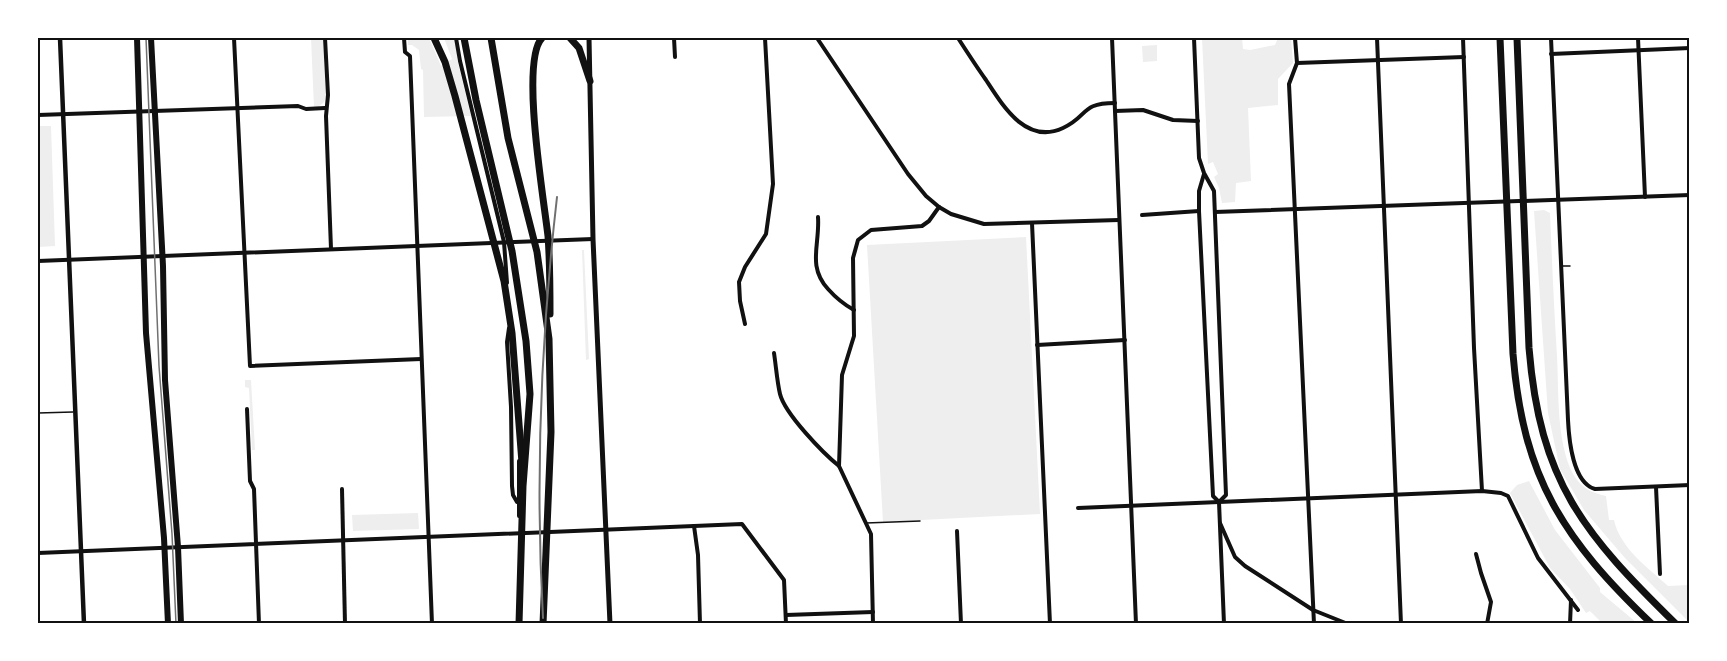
<svg xmlns="http://www.w3.org/2000/svg" width="1727" height="661" viewBox="0 0 1727 661" font-family="'Open Sans',sans-serif">
	<rect width="100%" height="100%" fill="#fff"/>
	<!-- green -->
	<g fill="#eee">
		<polygon points="311,38 323,38 326,96 324,102 318,107 314,107"/>
		<polygon points="408,38 429,38 441,66 452,59 444,38 455,38 458,63 471,116 424,117 423,70 421,69 419,50 412,45 408,45"/>
		<polygon points="1202,38 1242,38 1243,49 1250,50 1275,45 1278,38 1291,38 1293,63 1278,79 1278,105 1248,108 1251,181 1236,183 1235,202 1222,203 1219,188 1214,177 1218,174 1213,162 1208,164"/>
		<polygon points="1157,45 1157,61 1143,62 1142,46"/>
		<polygon points="38,126 51,126 55,246 38,247"/>
		<path d="M1544,210L1550,213C1552,261 1554,309 1557,356C1559,392 1556,441 1573,474C1581,488 1592,493 1606,496L1609,520H1614C1620,548 1648,568 1668,586L1689,585V622L1625,558L1584,510L1560,469L1548,413L1534,211Z"/>
		<polygon points="1026,237 1040,514 883,522 867,245"/>
		<polygon points="582,250 584,250 589,359 586,360"/>
		<polygon points="245,380 251,380 255,450 252,450 249,388 245,387"/>
		<polygon points="1529,481 1555,530 1600,588 1600,592 1637,623 1602,623 1590,611 1586,613 1570,589 1550,568 1510,493 1517,485"/>
		<polygon points="418,513 419,529 353,531 352,515"/>
	</g>
	<g fill="none" stroke-linecap="round" stroke-linejoin="round">
		<!-- service -->
		<g stroke="#111" stroke-width="1.5">
			<polyline points="1562,266 1570,266"/>
			<polyline points="38,413 73,412"/>
			<polyline points="866,523 920,521"/>
		</g>
		<!-- minor -->
		<g stroke="#111" stroke-width="4">
			<polyline points="234,38 250,366 421,359"/>
			<polyline points="325,38 328,95 326,116 331,249"/>
			<polyline points="404,38 405,52 410,56 432,624"/>
			<polyline points="456,38 460,61 504,242 507,283"/>
			<polyline points="674,38 675,57"/>
			<polyline points="817,38 908,174 926,196 939,207 951,214 984,224 1119,220"/>
			<path d="M958,38C967,52 976,66 986,80C1003,106 1026,145 1063,128C1089,116 1080,103 1115,103"/>
			<polyline points="1112,38 1136,624"/>
			<polyline points="1194,38 1199,158 1204,173 1214,191 1226,495 1219,502"/>
			<polyline points="1295,38 1297,63 1289,84 1314,624"/>
			<polyline points="1377,38 1401,624"/>
			<polyline points="1463,38 1474,348 1482,491"/>
			<path d="M1551,38L1568,420C1569,440 1573,483 1595,489L1690,485"/>
			<polyline points="1638,38 1645,197"/>
			<polyline points="1551,54 1690,48"/>
			<polyline points="1297,63 1464,57"/>
			<polyline points="1115,111 1143,110 1173,120 1198,121"/>
			<polyline points="38,115 298,106 306,109 325,108"/>
			<polyline points="1204,174 1199,191 1199,211 1213,496 1219,502 1224,624"/>
			<polyline points="1215,212 1690,195"/>
			<polyline points="1142,215 1199,211"/>
			<path d="M818,217C820,245 807,266 828,289C836,298 843,304 854,310"/>
			<polyline points="1032,223 1050,624"/>
			<polyline points="38,261 593,239"/>
			<polyline points="745,324 740,301 739,282 745,267 766,234 773,184 765,38"/>
			<polyline points="509,328 507,342 511,407 512,486 513,495 517,502"/>
			<polyline points="1037,345 1125,340"/>
			<path d="M774,353C776,366 777,381 780,394C785,414 823,453 839,466"/>
			<polyline points="247,409 250,481 254,489 259,624"/>
			<polyline points="1656,487 1660,574"/>
			<polyline points="342,489 345,624"/>
			<polyline points="1078,508 1482,491 1501,493 1508,496 1538,558 1578,610"/>
			<polyline points="519,516 519,461"/>
			<polyline points="1220,523 1235,557 1245,566 1313,610 1348,624"/>
			<polyline points="694,526 698,555 700,624"/>
			<polyline points="957,531 961,624"/>
			<polyline points="38,553 742,524 784,580 786,624"/>
			<polyline points="1476,554 1481,573 1491,602 1487,624"/>
			<polyline points="786,615 873,612"/>
			<polyline points="873,624 871,534 839,466 842,375 854,336 853,258 858,240 871,230 922,226 929,221 939,207"/>
			<polyline points="1570,624 1571,600"/>
		</g>
		<!-- tertiary -->
		<polyline stroke="#111" stroke-width="4.5" points="60,38 84,624"/>
		<!-- secondary -->
		<polyline stroke="#111" stroke-width="5" points="589,38 593,239 610,624"/>
		<!-- primary -->
		<g stroke="#111" stroke-width="6">
			<polyline points="137,38 146,333 164,538 168,624"/>
			<polyline points="151,38 163,266 165,380 178,547 181,624"/>
		</g>
		<!-- motorway -->
		<g stroke="#111" stroke-width="7">
			<polyline points="434,38 445,62 455,96 504,281 512,333 522,463"/>
			<polyline points="464,38 476,100 512,251 526,341 530,394 523,486 519,624"/>
			<polyline points="491,38 508,138 537,252 549,339 551,432 543,624"/>
			<path d="M542,38C520,61 544,200 548,236C550,262 550,288 550,314"/>
			<polyline points="570,38 579,48 590,81"/>
			<path d="M1500,38L1513,354C1523,478 1563,539 1652,624"/>
			<path d="M1517,38L1529,348C1540,482 1583,533 1676,624"/>
		</g>
		<!-- tram -->
		<polyline stroke="#707070" stroke-width="1.5" points="146,38 159,366 172,534 176,624"/>
		<!-- rail -->
		<path stroke="#707070" stroke-width="2" d="M543,618C535,477 541,337 557,197"/>
	</g>
	<!-- border -->
	<rect width="1727" height="661" fill="none" stroke="#ffffff" stroke-width="78"/>
	<rect x="39" y="39" width="1649" height="583" fill="none" stroke="#111" stroke-width="2"/>
</svg>
